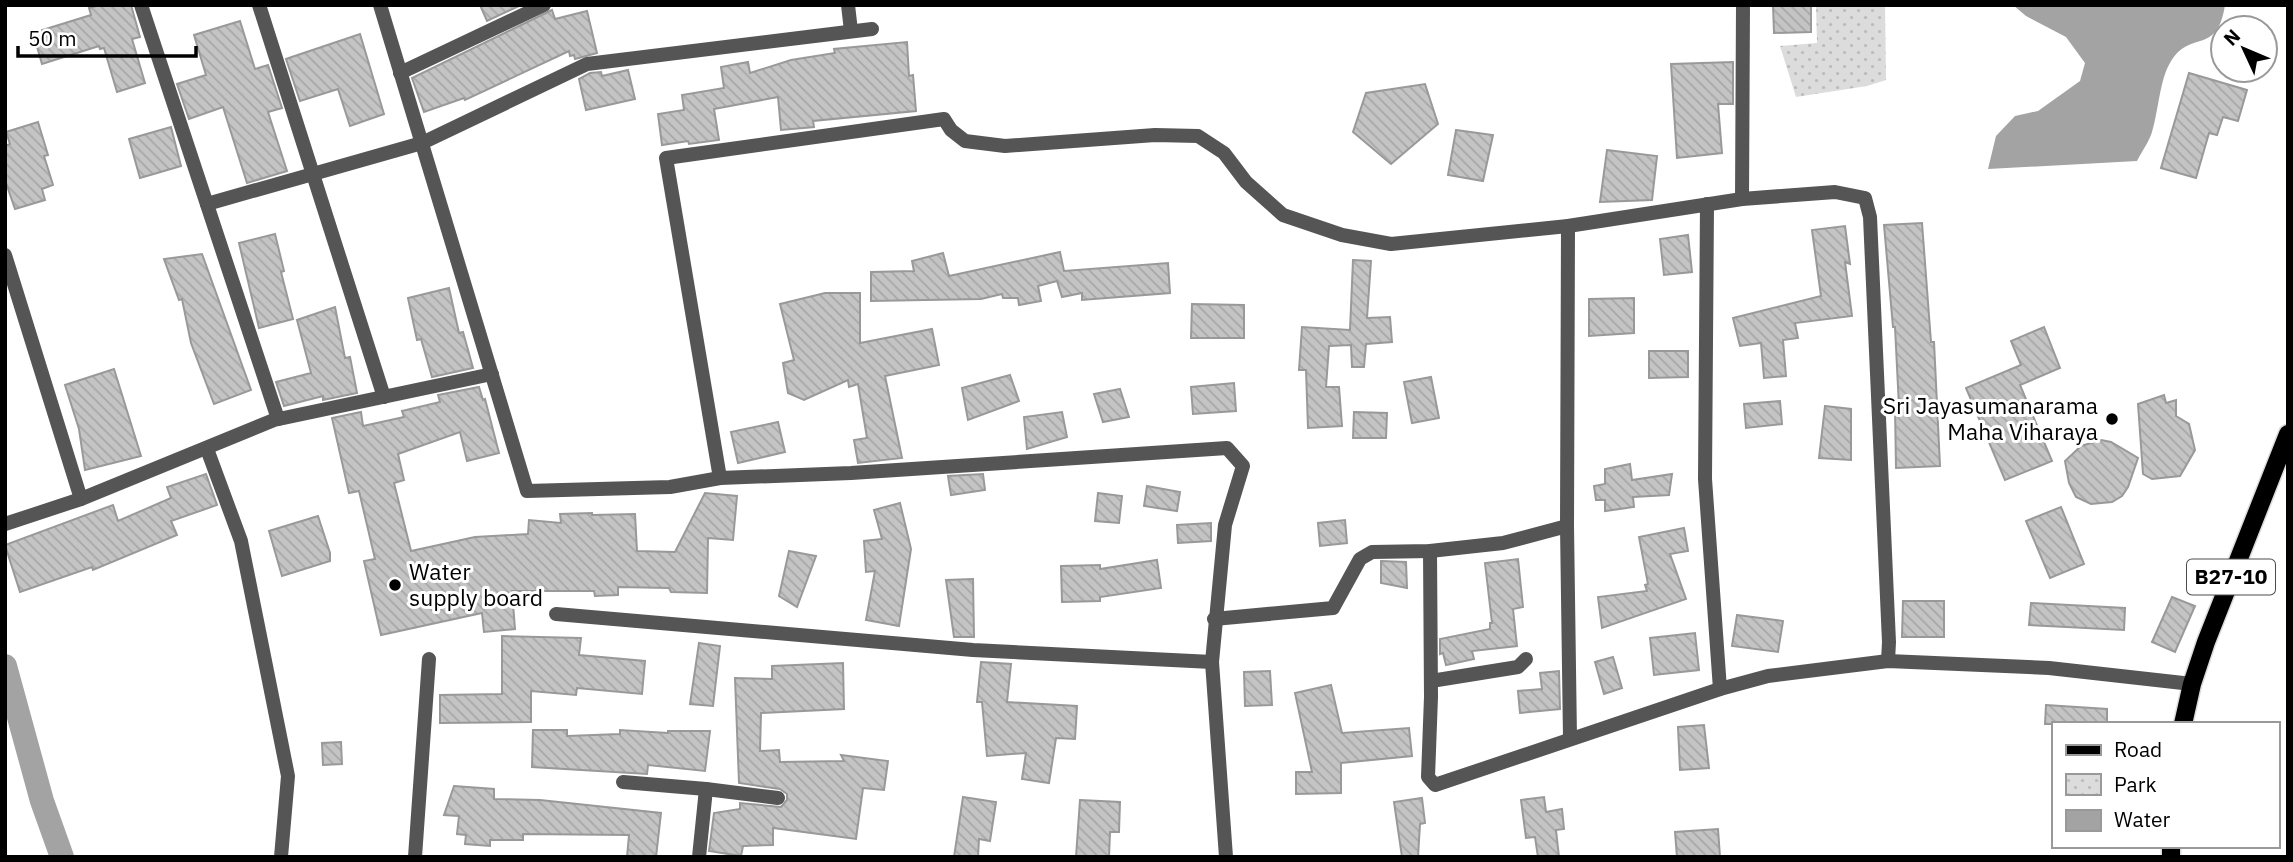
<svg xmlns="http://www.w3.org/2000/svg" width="2293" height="862" viewBox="0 0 2293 862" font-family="'IBM Plex Sans',sans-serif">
	<defs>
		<pattern id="park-dots" width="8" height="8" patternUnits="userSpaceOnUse" patternTransform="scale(1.75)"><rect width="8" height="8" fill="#dcdcdc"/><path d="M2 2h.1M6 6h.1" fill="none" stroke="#bbb" stroke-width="1.8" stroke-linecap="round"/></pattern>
		<pattern id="building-back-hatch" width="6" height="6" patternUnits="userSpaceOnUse" patternTransform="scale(1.75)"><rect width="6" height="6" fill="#c4c4c4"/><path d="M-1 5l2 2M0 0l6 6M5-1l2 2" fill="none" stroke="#a7a7a7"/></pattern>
	</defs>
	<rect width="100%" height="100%" fill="#fff"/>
	<!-- park -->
	<polygon fill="url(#park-dots)" points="1816,5 1885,5 1886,80 1867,86 1796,97 1780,46 1817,43"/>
	<!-- water -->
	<path fill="#a3a3a3" d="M2013,5H2225C2217,57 2190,28 2170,63C2160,79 2158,113 2152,132C2149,142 2142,151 2137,161L1988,169L1996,136L2015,116L2038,111L2080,81L2085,63L2066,37L2026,16Z"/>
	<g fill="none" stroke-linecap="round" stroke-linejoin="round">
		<!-- canal -->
		<polyline stroke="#a3a3a3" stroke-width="24" points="5,666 42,801 62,857"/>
	</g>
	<!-- building -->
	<g fill="url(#building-back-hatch)" stroke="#999" stroke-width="2">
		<polygon points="100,5 131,5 140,37 132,39 145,83 117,92 104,48 100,49 99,46 42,64 33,33 91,15 89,8"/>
		<polygon points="480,5 521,5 487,21"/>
		<polygon points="1773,5 1811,5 1811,32 1774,33"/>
		<polygon points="552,10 555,19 587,11 597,53 575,59 574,55 570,56 569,51 465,100 464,98 424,112 412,78"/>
		<polygon points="240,21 255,69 268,65 282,108 268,112 287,171 247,183 223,107 189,119 177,84 206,75 194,35"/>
		<polygon points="360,34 384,114 350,126 338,89 300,101 286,59"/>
		<polygon points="907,42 909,76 913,75 916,111 813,121 814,127 781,130 778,97 714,109 719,140 689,144 688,141 662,145 658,114 684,110 682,95 724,88 721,67 748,62 750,73 791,60 835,53 834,49"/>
		<polygon points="1733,62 1733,104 1718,104 1722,153 1677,158 1671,64"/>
		<polygon points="628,70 635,99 586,110 579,79 590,73 601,72 602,76"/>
		<polygon points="2189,73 2247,90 2238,121 2223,117 2217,135 2209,133 2196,178 2161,168"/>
		<polygon points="1425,84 1438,124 1391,164 1353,132 1366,93"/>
		<polygon points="38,122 48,155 44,156 53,185 42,189 45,200 15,209 5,180 5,146 10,144 6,132"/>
		<polygon points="171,127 181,166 140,178 129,139"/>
		<polygon points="1456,130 1493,135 1483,181 1448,175"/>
		<polygon points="1607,150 1657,156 1652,200 1600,202"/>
		<polygon points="1922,223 1931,342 1934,342 1940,466 1896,468 1895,407 1899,407 1895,327 1893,327 1884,225"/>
		<polygon points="1845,226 1850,264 1845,262 1852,316 1795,323 1798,338 1783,340 1786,376 1764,378 1761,343 1740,346 1733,318 1821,296 1812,230"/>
		<polygon points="275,234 284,271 281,272 293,319 259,328 239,243"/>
		<polygon points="1688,235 1692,272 1664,275 1660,239"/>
		<polygon points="1060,252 1064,271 1168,263 1170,293 1082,300 1082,293 1062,297 1057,281 1038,286 1041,301 1019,305 1018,298 1003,298 1002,294 981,299 871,301 871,272 914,271 912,261 943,253 949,276"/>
		<polygon points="202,254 251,390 214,404 191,343 182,299 179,300 164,259"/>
		<polygon points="1353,260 1371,261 1367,318 1390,317 1392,342 1366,344 1364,367 1352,367 1351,345 1329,346 1326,387 1339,387 1342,426 1308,428 1306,370 1299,370 1302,327 1350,330"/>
		<polygon points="449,288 459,333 463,332 473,368 432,377 421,339 417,340 408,298"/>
		<polygon points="825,293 860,293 860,343 932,329 939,365 885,376 902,458 858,463 854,440 867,438 858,384 849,387 848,380 804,400 788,393 783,363 794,360 780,304"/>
		<polygon points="1634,298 1634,333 1589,336 1589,299"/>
		<polygon points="1192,304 1244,305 1244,338 1191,338"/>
		<polygon points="335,307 345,358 350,357 357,393 323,400 323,396 284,406 276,382 311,373 297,320"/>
		<polygon points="2044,327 2060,368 2020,385 2052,461 2005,480 1966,388 2021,365 2011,341"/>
		<polygon points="1649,351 1688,351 1688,377 1649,378"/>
		<polygon points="114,369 141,456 85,470 79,429 65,385"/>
		<polygon points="1010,375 1019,401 968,420 962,388"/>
		<polygon points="1431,377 1439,418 1412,423 1404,382"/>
		<polygon points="1234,383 1236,411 1193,414 1191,387"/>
		<polygon points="479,387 483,400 485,399 499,453 467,461 460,432 398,454 404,480 394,483 411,551 475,537 528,534 529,520 561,523 560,514 592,513 592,515 635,514 637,551 675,552 705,493 737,496 733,540 708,538 707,593 671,592 669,588 618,587 618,595 595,596 594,591 512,591 515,629 484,632 482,613 381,635 364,561 375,559 359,491 349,493 332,418 361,412 363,426 404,417 402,411 440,402 438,395"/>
		<polygon points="1120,389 1129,417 1103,422 1094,394"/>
		<polygon points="2164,395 2166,403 2176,400 2176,416 2189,424 2195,450 2180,476 2152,479 2143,474 2138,404"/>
		<polygon points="1780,401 1782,424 1746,428 1744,404"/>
		<polygon points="1825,406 1851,409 1851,460 1819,458"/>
		<polygon points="1062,412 1067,437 1027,449 1024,417"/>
		<polygon points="1354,412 1387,413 1386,438 1353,438"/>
		<polygon points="778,422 785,452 738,463 731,432"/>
		<polygon points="2101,440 2111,442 2138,458 2128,487 2122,496 2112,502 2091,504 2076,497 2069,483 2065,461 2081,446"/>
		<polygon points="1630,464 1632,480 1672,474 1669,495 1633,497 1634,507 1605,511 1605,500 1596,500 1594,486 1605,484 1605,469"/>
		<polygon points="206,474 217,505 171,521 177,535 93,570 92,567 20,592 5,545 113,505 118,521 171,498 167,487"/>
		<polygon points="983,474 985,490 951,495 948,476"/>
		<polygon points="1147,486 1180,492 1177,511 1144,506"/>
		<polygon points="1098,493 1122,496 1119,523 1095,521"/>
		<polygon points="900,503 911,549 899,626 866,620 875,571 866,572 864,541 882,539 874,510"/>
		<polygon points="2061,507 2084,564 2050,578 2026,521"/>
		<polygon points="318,516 330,553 330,561 282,576 269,531"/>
		<polygon points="1345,520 1347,543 1320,546 1318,523"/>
		<polygon points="1211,523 1211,541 1178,543 1177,525"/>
		<polygon points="1684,528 1688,551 1670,554 1686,599 1602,628 1598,597 1647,591 1645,585 1648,584 1639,537"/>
		<polygon points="789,551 816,556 797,607 779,596"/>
		<polygon points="1518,559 1523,607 1513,609 1517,646 1472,651 1474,659 1446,665 1443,653 1440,654 1440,639 1490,629 1490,623 1492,623 1485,563"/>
		<polygon points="1157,560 1161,588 1100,597 1100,601 1062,602 1061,566 1100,565 1100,569"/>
		<polygon points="1381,561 1406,562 1407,588 1381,583"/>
		<polygon points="973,579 974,637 954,637 946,580"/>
		<polygon points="2172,597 2195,606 2175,652 2152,642"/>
		<polygon points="1903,601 1944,601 1944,637 1902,637"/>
		<polygon points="2031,603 2125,608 2124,630 2029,625"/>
		<polygon points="1737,615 1783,621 1778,652 1732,646"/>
		<polygon points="1695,633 1699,670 1654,675 1650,638"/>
		<polygon points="502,636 581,638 579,655 645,661 642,694 577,688 576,695 531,691 531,722 440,723 440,695 502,694"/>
		<polygon points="699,643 720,646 713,706 690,704"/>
		<polygon points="1613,657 1622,688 1604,694 1595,662"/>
		<polygon points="981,662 1011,664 1007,702 1077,706 1075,739 1056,738 1049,783 1022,779 1026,753 987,756 982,702 977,702"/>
		<polygon points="843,663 844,709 761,713 760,751 779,750 780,762 844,761 841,755 888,761 884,790 863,788 856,839 773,828 773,845 743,846 741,856 709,851 714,813 740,809 740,803 781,807 787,800 787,794 780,789 739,783 735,678 772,679 772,666"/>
		<polygon points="1270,671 1272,705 1245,706 1244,672"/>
		<polygon points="1559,671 1560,709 1520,713 1518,691 1542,689 1540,673"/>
		<polygon points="1331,685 1342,733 1409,728 1412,756 1341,763 1341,793 1296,794 1296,772 1312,772 1295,693"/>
		<polygon points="2046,705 2107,709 2107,724 2045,724"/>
		<polygon points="1704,725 1709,768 1680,770 1678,727"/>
		<polygon points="533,730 567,730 567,736 620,734 620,730 668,733 668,731 710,731 705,771 648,765 647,774 532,767"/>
		<polygon points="341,742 342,764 323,765 322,743"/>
		<polygon points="454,786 494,789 494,799 540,800 661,813 656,857 627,857 629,835 523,834 523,840 490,840 490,846 465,844 466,835 457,834 459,816 444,815"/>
		<polygon points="963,797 996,802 990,841 979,839 978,857 954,857"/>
		<polygon points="1544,797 1546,812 1562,809 1564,829 1556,830 1559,857 1538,857 1535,837 1526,838 1521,800"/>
		<polygon points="1422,798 1425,823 1420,824 1418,857 1402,857 1394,802"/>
		<polygon points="1080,800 1120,802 1119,832 1110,832 1109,857 1076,857"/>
		<polygon points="1718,829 1720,857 1677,857 1675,832"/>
	</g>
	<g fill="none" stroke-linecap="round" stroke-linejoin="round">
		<!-- primary casing -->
		<g stroke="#dbdbdb" stroke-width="21">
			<g id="primary">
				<polyline points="2183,724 2192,684 2206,642 2288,434"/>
				<polyline points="2171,857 2171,846"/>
			</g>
		</g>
		<!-- street -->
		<g stroke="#555" stroke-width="14">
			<polyline points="141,5 278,419"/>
			<polyline points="259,5 384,397"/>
			<polyline points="380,5 527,491 670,487 720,478 851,473 1227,448 1243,466 1225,525 1212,662 1226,857"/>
			<polyline points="848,5 851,31"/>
			<polyline points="1743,5 1742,199 1835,192 1865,198 1870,217 1889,642 1888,661"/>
			<polyline points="400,73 544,5"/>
			<polyline points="207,204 422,143 587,64 872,29"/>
			<polyline points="1707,204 1705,479 1720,689"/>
			<polyline points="5,255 81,499"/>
			<polyline points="207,449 241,541 288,776 281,857"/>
			<polyline points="720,478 666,158 944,119 951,130 965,141 1005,146 1155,135 1198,136 1224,153 1246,182 1283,215 1342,235 1391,244 1568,226 1742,199"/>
			<polyline points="5,524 81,499 274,420 492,374"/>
			<polyline points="1567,526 1570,739"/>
			<polyline points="1430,551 1431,697 1428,777 1435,785 1720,689 1768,676 1888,661 2049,668 2192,684"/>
			<polyline points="556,614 973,650 1212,662"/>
			<polyline points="1214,619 1333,608 1360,559 1372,552 1430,551 1503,543 1567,526 1568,226"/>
			<polyline points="1431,681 1518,667 1526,659"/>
			<polyline points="623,782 706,789 778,798"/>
			<polyline points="415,857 429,659"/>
			<polyline points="699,857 706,789"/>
		</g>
		<!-- primary -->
		<use href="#primary" stroke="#000" stroke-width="18"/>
	</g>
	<!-- markers -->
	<g fill="#000" stroke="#fff" stroke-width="2.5">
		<circle cx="2112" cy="419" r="7"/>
		<circle cx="395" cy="585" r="7"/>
	</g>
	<g text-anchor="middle" stroke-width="6" stroke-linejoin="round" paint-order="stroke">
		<!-- shield labels -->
		<rect fill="#fff" stroke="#4c4c4c" stroke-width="2" x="2187" y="559.5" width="88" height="35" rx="5"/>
		<g font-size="21" font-weight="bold" fill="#000">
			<text x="2231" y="584">B27-10</text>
		</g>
		<!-- poi labels -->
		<g font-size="23" fill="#000" stroke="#fff" text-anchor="end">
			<text x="2098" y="414">Sri Jayasumanarama<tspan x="2098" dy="26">Maha Viharaya</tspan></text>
			<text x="409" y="580" text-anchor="start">Water<tspan x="409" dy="26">supply board</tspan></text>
		</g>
	</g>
	<!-- border -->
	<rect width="2293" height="862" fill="none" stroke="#000000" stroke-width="14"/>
	<!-- legend -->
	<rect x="2052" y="722" width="228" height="126" fill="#ffffff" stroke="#999999" stroke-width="2"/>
	<rect x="2066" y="745" width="35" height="10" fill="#000000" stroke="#999999" stroke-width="2"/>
	<text x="2114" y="757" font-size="21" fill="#000000">Road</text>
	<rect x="2066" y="774" width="35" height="21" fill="url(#park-dots)" stroke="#999999" stroke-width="2"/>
	<text x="2114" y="792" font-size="21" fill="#000000">Park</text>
	<rect x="2066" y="810" width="35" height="21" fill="#a3a3a3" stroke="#999999" stroke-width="2"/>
	<text x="2114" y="827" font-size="21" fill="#000000">Water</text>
	<!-- north arrow -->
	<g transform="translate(2244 49) rotate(314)"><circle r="33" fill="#ffffff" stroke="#999999" stroke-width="2"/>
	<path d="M0-5L12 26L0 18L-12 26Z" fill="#000000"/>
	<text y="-10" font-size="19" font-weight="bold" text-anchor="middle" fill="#000000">N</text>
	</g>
	<!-- scale -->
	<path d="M18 46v10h178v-10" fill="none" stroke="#000000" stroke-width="3.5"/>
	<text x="28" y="46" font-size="21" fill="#000000" stroke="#ffffff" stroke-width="5" paint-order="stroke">50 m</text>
</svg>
